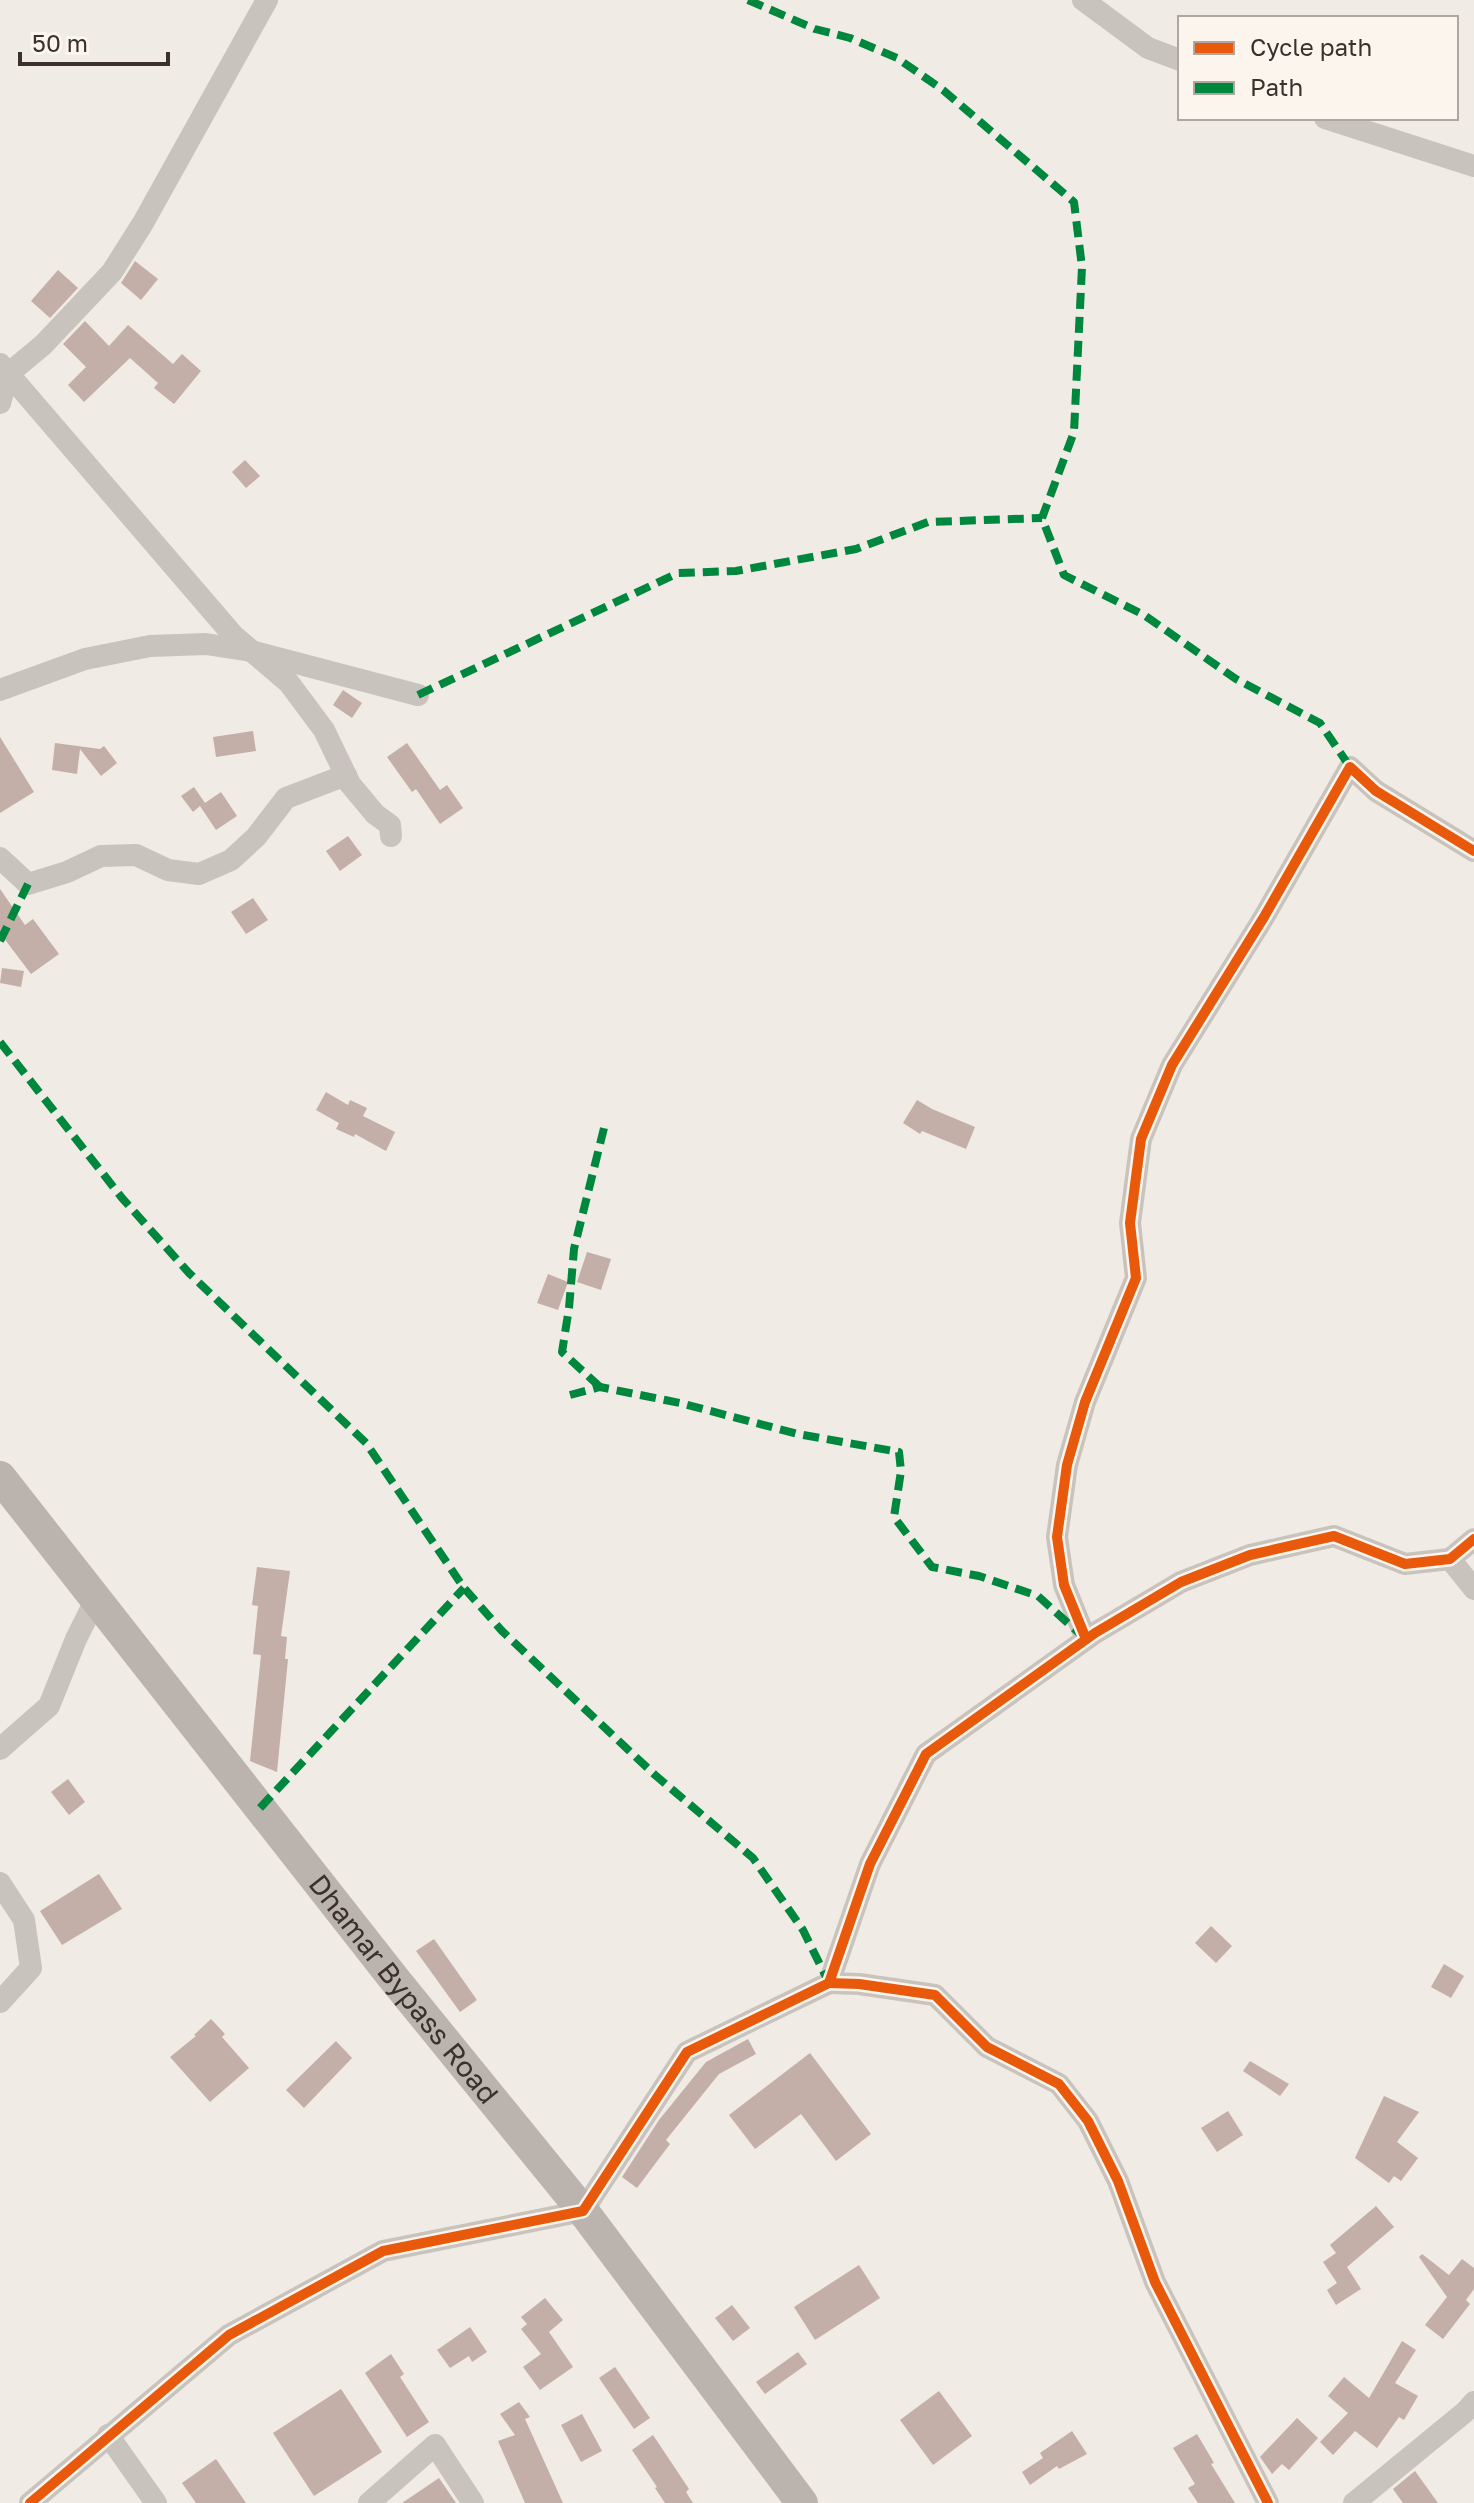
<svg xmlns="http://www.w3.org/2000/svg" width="1474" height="2503" viewBox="0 0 1474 2503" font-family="'Golos Text',sans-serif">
	<rect width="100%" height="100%" fill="#f0ebe5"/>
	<!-- building -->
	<g fill="#c3afa7">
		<polygon points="135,261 158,279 141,300 121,283"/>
		<polygon points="58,270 78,288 50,318 31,301"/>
		<polygon points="85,321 109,346 128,325 173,364 182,354 201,371 174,404 154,388 158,383 130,358 84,402 68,385 86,367 63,344"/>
		<polygon points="245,460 260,476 246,488 232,472"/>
		<polygon points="343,690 362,703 352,718 333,705"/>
		<polygon points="253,731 256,751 216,757 213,737"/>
		<polygon points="0,737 34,792 0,813"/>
		<polygon points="55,743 100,749 104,746 117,763 101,776 80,749 77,774 52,770"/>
		<polygon points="407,743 440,790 447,785 463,808 440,824 416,789 412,792 387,757"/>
		<polygon points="194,787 205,803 221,792 237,816 216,830 200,806 193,812 181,796"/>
		<polygon points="348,836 362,855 340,871 326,851"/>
		<polygon points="0,889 25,925 33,919 59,954 31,974 0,933"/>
		<polygon points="253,898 268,920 246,934 231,912"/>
		<polygon points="2,968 24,971 21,987 0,983"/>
		<polygon points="326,1092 348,1105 350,1100 367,1108 363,1116 395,1132 386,1151 355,1134 354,1137 336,1129 339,1123 316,1110"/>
		<polygon points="917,1100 932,1109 975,1127 966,1149 922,1131 920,1134 903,1123"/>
		<polygon points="587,1252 611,1259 601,1290 577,1282"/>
		<polygon points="548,1274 568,1282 558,1310 537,1303"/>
		<polygon points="257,1567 290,1571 281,1636 287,1637 285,1659 288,1659 277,1772 250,1761 261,1655 253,1654 258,1606 252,1605"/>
		<polygon points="68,1779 85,1802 69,1815 51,1792"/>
		<polygon points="99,1874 122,1909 62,1945 40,1911"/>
		<polygon points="1211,1926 1232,1946 1216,1963 1195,1943"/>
		<polygon points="434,1939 477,2000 460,2012 416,1951"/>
		<polygon points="1444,1964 1464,1976 1451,1998 1431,1987"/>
		<polygon points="211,2019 225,2034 222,2037 249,2068 210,2102 170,2057 196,2036 194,2035"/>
		<polygon points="748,2039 756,2054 719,2074 666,2140 670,2144 637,2188 622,2177 659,2120 706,2062"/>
		<polygon points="336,2041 352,2058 304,2108 286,2090"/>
		<polygon points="810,2053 871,2134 836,2161 801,2114 755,2149 729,2115"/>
		<polygon points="1250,2061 1289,2084 1280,2096 1243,2071"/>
		<polygon points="1384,2096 1419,2112 1397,2142 1418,2158 1401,2181 1394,2176 1389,2183 1355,2158"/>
		<polygon points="1228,2111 1243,2135 1217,2152 1201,2128"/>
		<polygon points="1376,2206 1394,2227 1347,2267 1361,2289 1336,2305 1327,2290 1337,2283 1323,2262 1336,2253 1330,2245"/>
		<polygon points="1422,2254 1449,2275 1462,2259 1474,2268 1474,2289 1466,2300 1470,2304 1443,2339 1425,2325 1447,2297 1419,2257"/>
		<polygon points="859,2265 880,2298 815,2340 794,2307"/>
		<polygon points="545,2298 563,2320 549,2332 573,2367 540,2390 523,2367 541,2354 521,2329 527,2324 521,2317"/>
		<polygon points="732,2305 750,2328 733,2341 715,2318"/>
		<polygon points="470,2327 487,2352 472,2362 469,2356 450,2368 437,2350"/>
		<polygon points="1402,2341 1416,2350 1395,2383 1418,2396 1404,2420 1399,2417 1377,2448 1355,2431 1333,2455 1320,2442 1348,2413 1328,2396 1344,2377 1369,2398"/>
		<polygon points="798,2352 807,2364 765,2394 756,2382"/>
		<polygon points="391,2354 404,2374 400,2377 429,2422 407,2437 365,2373"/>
		<polygon points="615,2367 650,2418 634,2429 599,2378"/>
		<polygon points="341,2389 382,2452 314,2496 273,2433"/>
		<polygon points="939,2391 972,2436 933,2465 900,2420"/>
		<polygon points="519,2402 530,2417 525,2419 563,2503 525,2503 498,2441 515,2435 500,2414"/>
		<polygon points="582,2414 602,2451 581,2462 561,2425"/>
		<polygon points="1297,2418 1318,2438 1289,2470 1282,2464 1272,2474 1260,2457"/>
		<polygon points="1072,2431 1087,2454 1059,2469 1057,2466 1030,2485 1022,2472 1043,2458 1040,2453"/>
		<polygon points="1197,2434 1214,2463 1211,2464 1235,2503 1198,2503 1188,2488 1195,2484 1173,2448"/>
		<polygon points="653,2435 689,2489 686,2492 693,2503 665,2503 655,2488 657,2487 632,2450"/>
		<polygon points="216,2459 246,2503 196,2503 182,2483"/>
		<polygon points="1415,2471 1438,2503 1403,2503 1393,2489"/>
		<polygon points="439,2478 456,2503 402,2503"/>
	</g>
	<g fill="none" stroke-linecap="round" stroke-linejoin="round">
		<!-- minor -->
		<g stroke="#c9c3be" stroke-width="22">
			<polyline points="1083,0 1148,48 1180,60"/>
			<polyline points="1325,118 1474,166"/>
			<polyline points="0,364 233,635 289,683 324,730 350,784 375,814 390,825 391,836"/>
			<polyline points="0,403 8,374 43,345 112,272 143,223 267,0"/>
			<polyline points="0,690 85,659 150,646 206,644 251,651 418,695"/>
			<polyline points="0,858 28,884 67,872 101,856 136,855 168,870 199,874 231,860 256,837 286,798 346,775"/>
			<polyline points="1450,1559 1474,1589"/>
			<polyline points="1086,1639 1064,1585 1057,1537 1067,1465 1085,1402 1136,1278 1130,1223 1141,1139 1172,1065 1264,917 1350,767 1376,791 1474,851"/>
			<polyline points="0,1749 49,1706 76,1639 96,1599"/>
			<polyline points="0,1883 24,1920 31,1968 0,2002"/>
			<polyline points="829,1983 859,1984 935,1995 987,2047 1059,2084 1088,2121 1118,2181 1155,2282 1268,2503"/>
			<polyline points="108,2435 156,2503"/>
			<polyline points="30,2503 229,2335 383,2251 583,2211 687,2052 829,1983 870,1864 926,1754 1095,1633 1181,1582 1250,1555 1334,1536 1405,1564 1450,1559 1474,1539"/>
			<polyline points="369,2503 435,2445 473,2503"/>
			<polyline points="1354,2503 1465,2412 1474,2402"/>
		</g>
		<!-- secondary -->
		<path stroke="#bab3ae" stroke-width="32" id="s1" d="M0,1477L395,1980L583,2211L802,2503"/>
		<!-- quiet -->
		<g stroke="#00873e" stroke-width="8" stroke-dasharray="16 8" stroke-linecap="butt">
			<polyline points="748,0 815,29 850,38 897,58 943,90 1074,202 1082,267 1074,432 1042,518 1064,575 1144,615 1236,679 1320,723 1350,767"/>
			<polyline points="418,695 678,573 736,571 856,549 928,522 1042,518"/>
			<polyline points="0,941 28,884"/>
			<polyline points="0,1042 122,1198 189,1273 366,1443 464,1588 502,1631 655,1775 753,1858 803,1930 829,1983"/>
			<polyline points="600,1387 562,1352 569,1308 574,1249 604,1128"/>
			<polyline points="570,1395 600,1387 680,1403 798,1434 899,1452 901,1471 894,1517 932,1567 979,1576 1038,1596 1080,1634"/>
			<polyline points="260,1808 464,1588"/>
		</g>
		<!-- cycleway casing -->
		<g stroke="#fbf5ee" stroke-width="15">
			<g id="cycleway">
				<polyline points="1086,1639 1064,1585 1057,1537 1067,1465 1085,1402 1136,1278 1130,1223 1141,1139 1172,1065 1264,917 1350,767 1376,791 1474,851"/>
				<polyline points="829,1983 859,1984 935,1995 987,2047 1059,2084 1088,2121 1118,2181 1155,2282 1268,2503"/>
				<polyline points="30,2503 229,2335 383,2251 583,2211 687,2052 829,1983 870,1864 926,1754 1095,1633 1181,1582 1250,1555 1334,1536 1405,1564 1450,1559 1474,1539"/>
			</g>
		</g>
		<!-- cycleway -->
		<use href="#cycleway" stroke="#e8590c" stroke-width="10"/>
	</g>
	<g text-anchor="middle" stroke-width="6" stroke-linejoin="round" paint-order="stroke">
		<!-- street labels -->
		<g font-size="28" fill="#3b302b" stroke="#fbf5ee">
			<text dy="10" stroke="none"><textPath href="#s1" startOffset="652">Dhamar Bypass Road</textPath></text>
		</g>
	</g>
	<!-- legend -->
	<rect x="1178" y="16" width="280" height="104" fill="#fbf5ee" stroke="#aea6a0" stroke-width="2"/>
	<rect x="1194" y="42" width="40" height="12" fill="#e8590c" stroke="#aea6a0" stroke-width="2"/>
	<text x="1250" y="56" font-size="24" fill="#3b302b">Cycle path</text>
	<rect x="1194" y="82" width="40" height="12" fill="#00873e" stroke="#aea6a0" stroke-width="2"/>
	<text x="1250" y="96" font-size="24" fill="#3b302b">Path</text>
	<!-- scale -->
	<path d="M20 52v12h148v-12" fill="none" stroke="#3b302b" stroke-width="4"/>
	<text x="32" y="52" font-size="24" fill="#3b302b" stroke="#fbf5ee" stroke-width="6" paint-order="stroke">50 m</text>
</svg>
